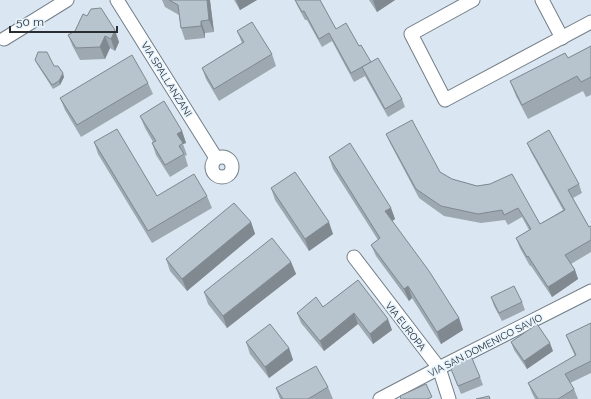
<svg xmlns="http://www.w3.org/2000/svg" width="591" height="399" viewBox="0 0 591 399" font-family="Raleway,sans-serif">
	<rect width="100%" height="100%" fill="#dae6f1"/>
	<g fill="none" stroke-linecap="round" stroke-linejoin="round">
		<!-- street casing -->
		<g stroke="#737e88" stroke-width="15">
			<g id="street">
				<polyline points="117,0 216,158"/>
				<polyline points="473,0 411,34 445,100 591,22"/>
				<polyline points="542,0 562,38"/>
				<polyline points="4,39 67,0"/>
				<circle cx="222" cy="167" r="10"/>
				<polyline points="354,257 439,368 449,399"/>
				<polyline points="380,399 439,368 591,291"/>
			</g>
		</g>
		<!-- street -->
		<use href="#street" stroke="#fff" stroke-width="13"/>
	</g>
	<!-- wall -->
	<g fill="#9da8b0">
		<polygon points="162,0 210,0 214,32 205,33 205,38 185,40 181,28 179,15 165,7"/>
		<polygon points="234,0 257,0 240,10"/>
		<polygon points="295,0 320,0 336,29 359,46 371,62 402,99 405,107 388,117 365,76 354,82 332,41 322,47 307,20 305,20 297,5"/>
		<polygon points="369,0 395,0 377,12"/>
		<polygon points="83,14 119,42 115,51 110,48 105,59 80,60 73,47 68,35 75,31"/>
		<polygon points="237,31 272,54 276,66 219,101 206,79 202,68 242,43"/>
		<polygon points="591,46 591,95 586,97 583,91 528,119 516,96 510,81 568,58"/>
		<polygon points="35,60 54,66 64,77 60,85 53,89 37,64"/>
		<polygon points="148,83 153,94 81,137 65,110 60,98"/>
		<polygon points="140,116 182,131 186,143 183,144 187,155 185,156 188,166 170,177 156,155 152,143 153,142 145,128"/>
		<polygon points="386,134 440,172 452,179 477,186 490,184 540,224 563,210 531,152 527,143 579,184 582,193 573,198 589,227 591,226 591,252 571,264 575,270 578,279 552,297 531,266 530,266 520,248 516,238 529,230 522,217 508,225 505,220 481,223 444,216 419,198 390,143"/>
		<polygon points="94,142 157,196 207,196 212,208 152,243 98,154"/>
		<polygon points="329,157 391,208 395,219 392,221 459,318 463,330 441,344 412,298 409,301 376,256 371,245 378,240 333,169"/>
		<polygon points="271,188 333,234 309,251 275,200"/>
		<polygon points="251,222 255,234 187,291 170,271 166,259"/>
		<polygon points="291,262 296,274 227,328 208,304 204,292"/>
		<polygon points="358,280 392,330 373,344 358,324 324,351 301,323 297,313 323,307"/>
		<polygon points="491,297 522,302 525,310 502,321 494,306"/>
		<polygon points="591,323 591,373 570,383 574,389 578,399 535,399 532,393 528,383 575,356 570,345 566,335"/>
		<polygon points="246,342 289,348 293,360 269,378 250,354"/>
		<polygon points="511,342 553,351 527,369 514,350"/>
		<polygon points="449,364 480,377 483,385 461,394"/>
		<polygon points="328,387 333,399 280,399 276,388"/>
	</g>
	<!-- shaded-wall -->
	<g fill="#808890">
		<polygon points="207,0 210,0 210,1 214,32 209,20"/>
		<polygon points="236,0 257,0 240,10"/>
		<polygon points="373,0 395,0 377,12"/>
		<polygon points="201,21 205,33 205,38 201,26"/>
		<polygon points="115,30 119,42 115,51 111,39"/>
		<polygon points="105,36 110,48 105,59 100,47"/>
		<polygon points="63,73 64,77 60,85 59,81"/>
		<polygon points="182,131 186,143 183,144 177,134"/>
		<polygon points="391,208 395,219 389,223 385,211"/>
		<polygon points="251,222 255,234 187,291 182,279"/>
		<polygon points="329,222 333,234 309,251 305,239"/>
		<polygon points="291,262 296,274 227,328 223,316"/>
		<polygon points="575,270 578,279 552,297 548,287"/>
		<polygon points="408,286 412,298 409,301 404,289"/>
		<polygon points="354,313 358,324 324,351 320,341"/>
		<polygon points="459,318 463,330 441,344 437,332"/>
		<polygon points="388,319 392,330 373,344 370,334"/>
		<polygon points="550,343 553,351 527,369 524,361"/>
		<polygon points="289,348 293,360 269,378 265,367"/>
	</g>
	<!-- building -->
	<g fill="#b7c3cd" stroke="#808890">
		<polygon points="169,0 207,0 209,20 201,21 201,26 181,28 178,5"/>
		<polygon points="295,0 320,0 336,29 346,23 359,46 361,45 371,62 351,73 329,33 319,39 304,11 302,12"/>
		<polygon points="101,8 115,30 111,39 105,36 100,47 76,48 68,35 75,31 83,14 87,16 91,9"/>
		<polygon points="252,22 272,54 214,89 202,68 244,42 237,31"/>
		<polygon points="591,46 591,77 581,82 577,76 522,105 510,81 565,53 568,58"/>
		<polygon points="38,52 47,52 54,66 58,66 63,73 59,81 52,85 35,60"/>
		<polygon points="132,55 148,83 77,125 60,98"/>
		<polygon points="378,58 402,99 385,109 362,67"/>
		<polygon points="164,101 182,131 177,134 183,143 179,146 184,154 165,165 152,143 156,141 140,116"/>
		<polygon points="412,120 440,172 452,179 477,186 490,184 512,174 540,224 565,210 527,143 549,130 579,184 568,190 589,227 591,226 591,240 565,255 575,270 548,287 528,256 527,257 516,238 531,229 518,208 504,215 502,210 478,214 441,206 416,189 386,134"/>
		<polygon points="117,129 157,196 194,174 207,196 148,231 94,142"/>
		<polygon points="350,143 391,208 385,211 429,271 459,318 437,332 408,286 404,289 371,245 380,238 329,157"/>
		<polygon points="295,172 329,222 305,239 271,188"/>
		<polygon points="234,203 251,222 182,279 166,259"/>
		<polygon points="272,238 291,262 223,316 204,292"/>
		<polygon points="358,280 388,319 370,334 354,313 320,341 297,313 316,297 323,307"/>
		<polygon points="514,286 522,302 499,313 491,297"/>
		<polygon points="591,323 591,361 565,374 574,389 558,399 538,399 528,383 576,355 566,335"/>
		<polygon points="270,324 289,348 265,367 246,342"/>
		<polygon points="537,324 550,343 524,361 511,342"/>
		<polygon points="471,356 480,377 458,386 449,364"/>
		<polygon points="316,366 328,387 308,399 283,399 276,388"/>
		<polygon points="426,384 432,397 427,399 401,399 400,396"/>
		<polygon points="489,396 490,399 476,399"/>
	</g>
	<g text-anchor="middle" stroke-width="3.5" stroke-linejoin="round" paint-order="stroke">
		<!-- street labels -->
		<g font-size="10" fill="#292e32" stroke="#e7f4fe">
			<text transform="translate(167 79) rotate(58)" y="4">VIA SPALLANZANI</text>
			<text transform="translate(406 326) rotate(52)" y="4">VIA EUROPA</text>
			<text transform="translate(485 345) rotate(-27)" y="4">VIA SAN DOMENICO SAVIO</text>
		</g>
	</g>
	<!-- scale -->
	<path d="M10 26v6h107v-6" fill="none" stroke="#292e32" stroke-width="2"/>
	<text x="16" y="26" font-size="12" fill="#292e32" stroke="#e7f4fe" stroke-width="3" paint-order="stroke">50 m</text>
</svg>
